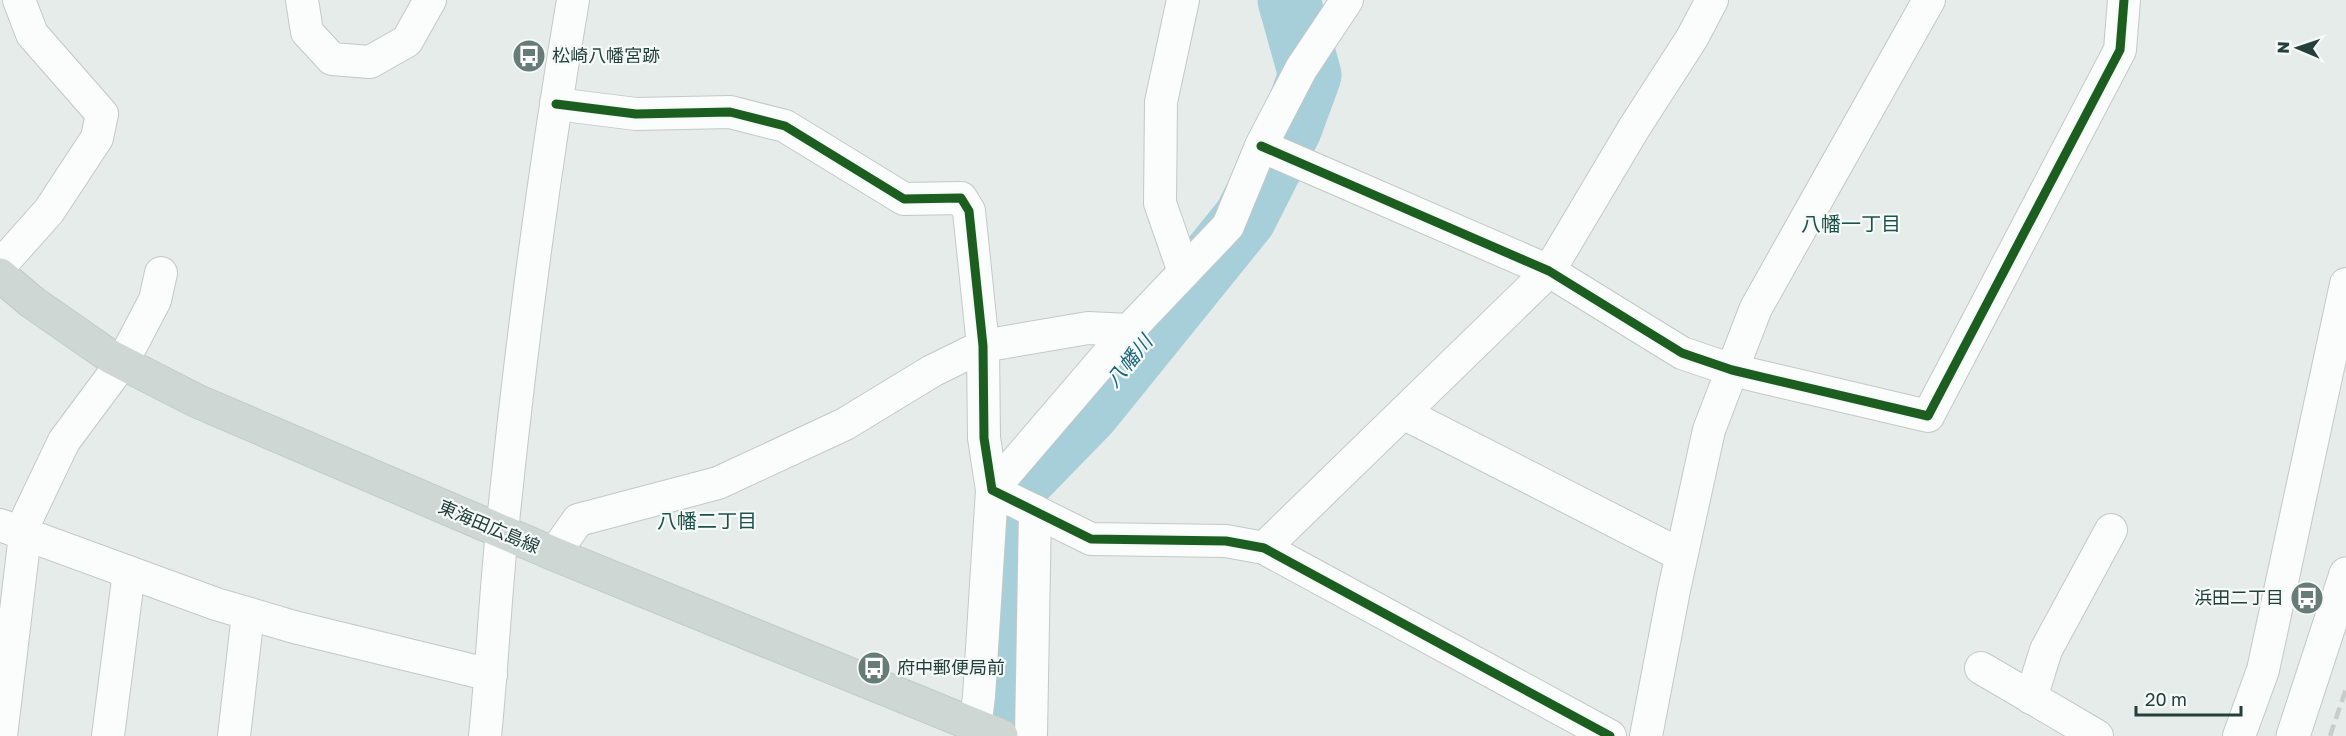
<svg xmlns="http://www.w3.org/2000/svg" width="2346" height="736" viewBox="0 0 2346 736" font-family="'Golos Text','Noto Sans JP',sans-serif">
	<rect width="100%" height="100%" fill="#e6ece9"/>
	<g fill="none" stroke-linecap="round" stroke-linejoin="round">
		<!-- river -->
		<polyline stroke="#a7cfda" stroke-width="63" points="1002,736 1012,626 1017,485 1089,411 1245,218 1291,127 1310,75 1289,0"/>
		<!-- minor casing -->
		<g stroke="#c3c9c6" stroke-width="34">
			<g id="minor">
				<polyline points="302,0 307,32 332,59 370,62 407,41 430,0"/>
				<polyline points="1183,0 1161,102 1160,203 1184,272"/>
				<polyline points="556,104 636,114 730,112 785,126 904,199 961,198 969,211 983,346 984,438 992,490 1091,539 1226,541 1264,548 1610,736"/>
				<polyline points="1261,146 1549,271 1682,353 1732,370 1928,416 2120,50 2124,0"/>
				<polyline points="0,266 49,211 97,138 102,114 32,34 19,0"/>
				<polyline points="1403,413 1681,555"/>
				<polyline points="0,525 216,604 294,627 491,675"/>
				<polyline points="20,533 64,441 122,363 155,300 161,273"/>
				<polyline points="1264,548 1549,271 1634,128 1692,38 1712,0"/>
				<polyline points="554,554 578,520 718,483 845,424 932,371 983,346 1088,328 1129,330"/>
				<polyline points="1981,668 2097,736"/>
				<polyline points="2031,698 2046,650 2111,530"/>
				<polyline points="1,736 25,535"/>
				<polyline points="108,736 129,572"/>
				<polyline points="234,736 248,614"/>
				<path d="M485,736C492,668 495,600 502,532C520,354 543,176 573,0"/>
				<polyline points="974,736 979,696 992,490 1129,330 1228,226 1261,146 1301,69 1347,0"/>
				<polyline points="1031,736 1035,511"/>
				<polyline points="1646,736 1674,590 1709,430 1732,370 1756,308 1929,0"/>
				<polyline points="2239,736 2263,670 2346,284"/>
			</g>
		</g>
		<!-- secondary casing -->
		<g stroke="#c2c9c7" stroke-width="35">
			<polyline id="secondary" points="2293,736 2346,574"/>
		</g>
		<!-- primary casing -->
		<g stroke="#c2cac8" stroke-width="35">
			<polyline id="primary" points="0,275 32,302 111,357 197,401 554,554 1001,736"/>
		</g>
		<!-- minor -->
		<use href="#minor" stroke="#fbfcfc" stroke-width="32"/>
		<!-- secondary -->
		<use href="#secondary" stroke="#fbfcfc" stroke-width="33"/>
		<!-- primary -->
		<use href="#primary" stroke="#cfd7d5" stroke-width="33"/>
		<!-- rail -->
		<polyline stroke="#c8cccb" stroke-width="4.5" stroke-dasharray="12 6" stroke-linecap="butt" points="2330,736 2346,689"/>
		<!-- cycleway casing -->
		<g stroke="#f5faf8" stroke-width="13">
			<g id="cycleway">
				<polyline points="556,104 636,114 730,112 785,126 904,199 961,198 969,211 983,346 984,438 992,490 1091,539 1226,541 1264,548 1610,736"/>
				<polyline points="1261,146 1549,271 1682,353 1732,370 1928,416 2120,50 2124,0"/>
			</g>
		</g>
		<!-- cycleway -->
		<use href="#cycleway" stroke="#1b5e20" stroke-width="9"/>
	</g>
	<!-- icons -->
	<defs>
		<g id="bus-disc" transform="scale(1.725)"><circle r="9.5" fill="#677c77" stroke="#f5faf8"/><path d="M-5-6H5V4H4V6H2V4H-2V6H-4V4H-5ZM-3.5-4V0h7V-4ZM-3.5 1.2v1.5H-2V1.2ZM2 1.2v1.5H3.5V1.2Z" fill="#fff"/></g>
	</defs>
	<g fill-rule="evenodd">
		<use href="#bus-disc" x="529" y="56"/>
		<use href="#bus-disc" x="2307" y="598"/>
		<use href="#bus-disc" x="874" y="668"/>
	</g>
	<g text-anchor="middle" stroke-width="4.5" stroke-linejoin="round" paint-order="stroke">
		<!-- poi labels -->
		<g font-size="18" fill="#23403a" stroke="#f5faf8" text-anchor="start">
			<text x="552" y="62">松崎八幡宮跡</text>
			<text x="2284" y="604" text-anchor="end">浜田二丁目</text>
			<text x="897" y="674">府中郵便局前</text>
		</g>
		<!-- street labels -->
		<g font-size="18" fill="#23403a" stroke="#f5faf8">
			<text transform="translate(489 527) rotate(23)" y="6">東海田広島線</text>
		</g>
		<!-- neighbourhood labels -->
		<g font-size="20" fill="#1e5249" stroke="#f5faf8">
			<text x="1851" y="231">八幡一丁目</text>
			<text x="707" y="528">八幡二丁目</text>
		</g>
		<!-- water labels -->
		<g font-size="20" font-style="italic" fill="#1c667d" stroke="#f5faf8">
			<text transform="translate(1129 361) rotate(-51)" y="7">八幡川</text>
		</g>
	</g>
	<!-- north arrow -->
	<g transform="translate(2298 48) rotate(272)" stroke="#f5faf8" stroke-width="4.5" paint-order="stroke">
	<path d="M0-4.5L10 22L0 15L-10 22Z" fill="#23403a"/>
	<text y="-9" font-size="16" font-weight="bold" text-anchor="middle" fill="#23403a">N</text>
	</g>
	<!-- scale -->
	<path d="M2136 706v9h105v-9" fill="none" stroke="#23403a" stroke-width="3"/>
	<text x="2145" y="706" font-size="18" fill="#23403a" stroke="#f5faf8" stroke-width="4.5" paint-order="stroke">20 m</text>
</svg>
